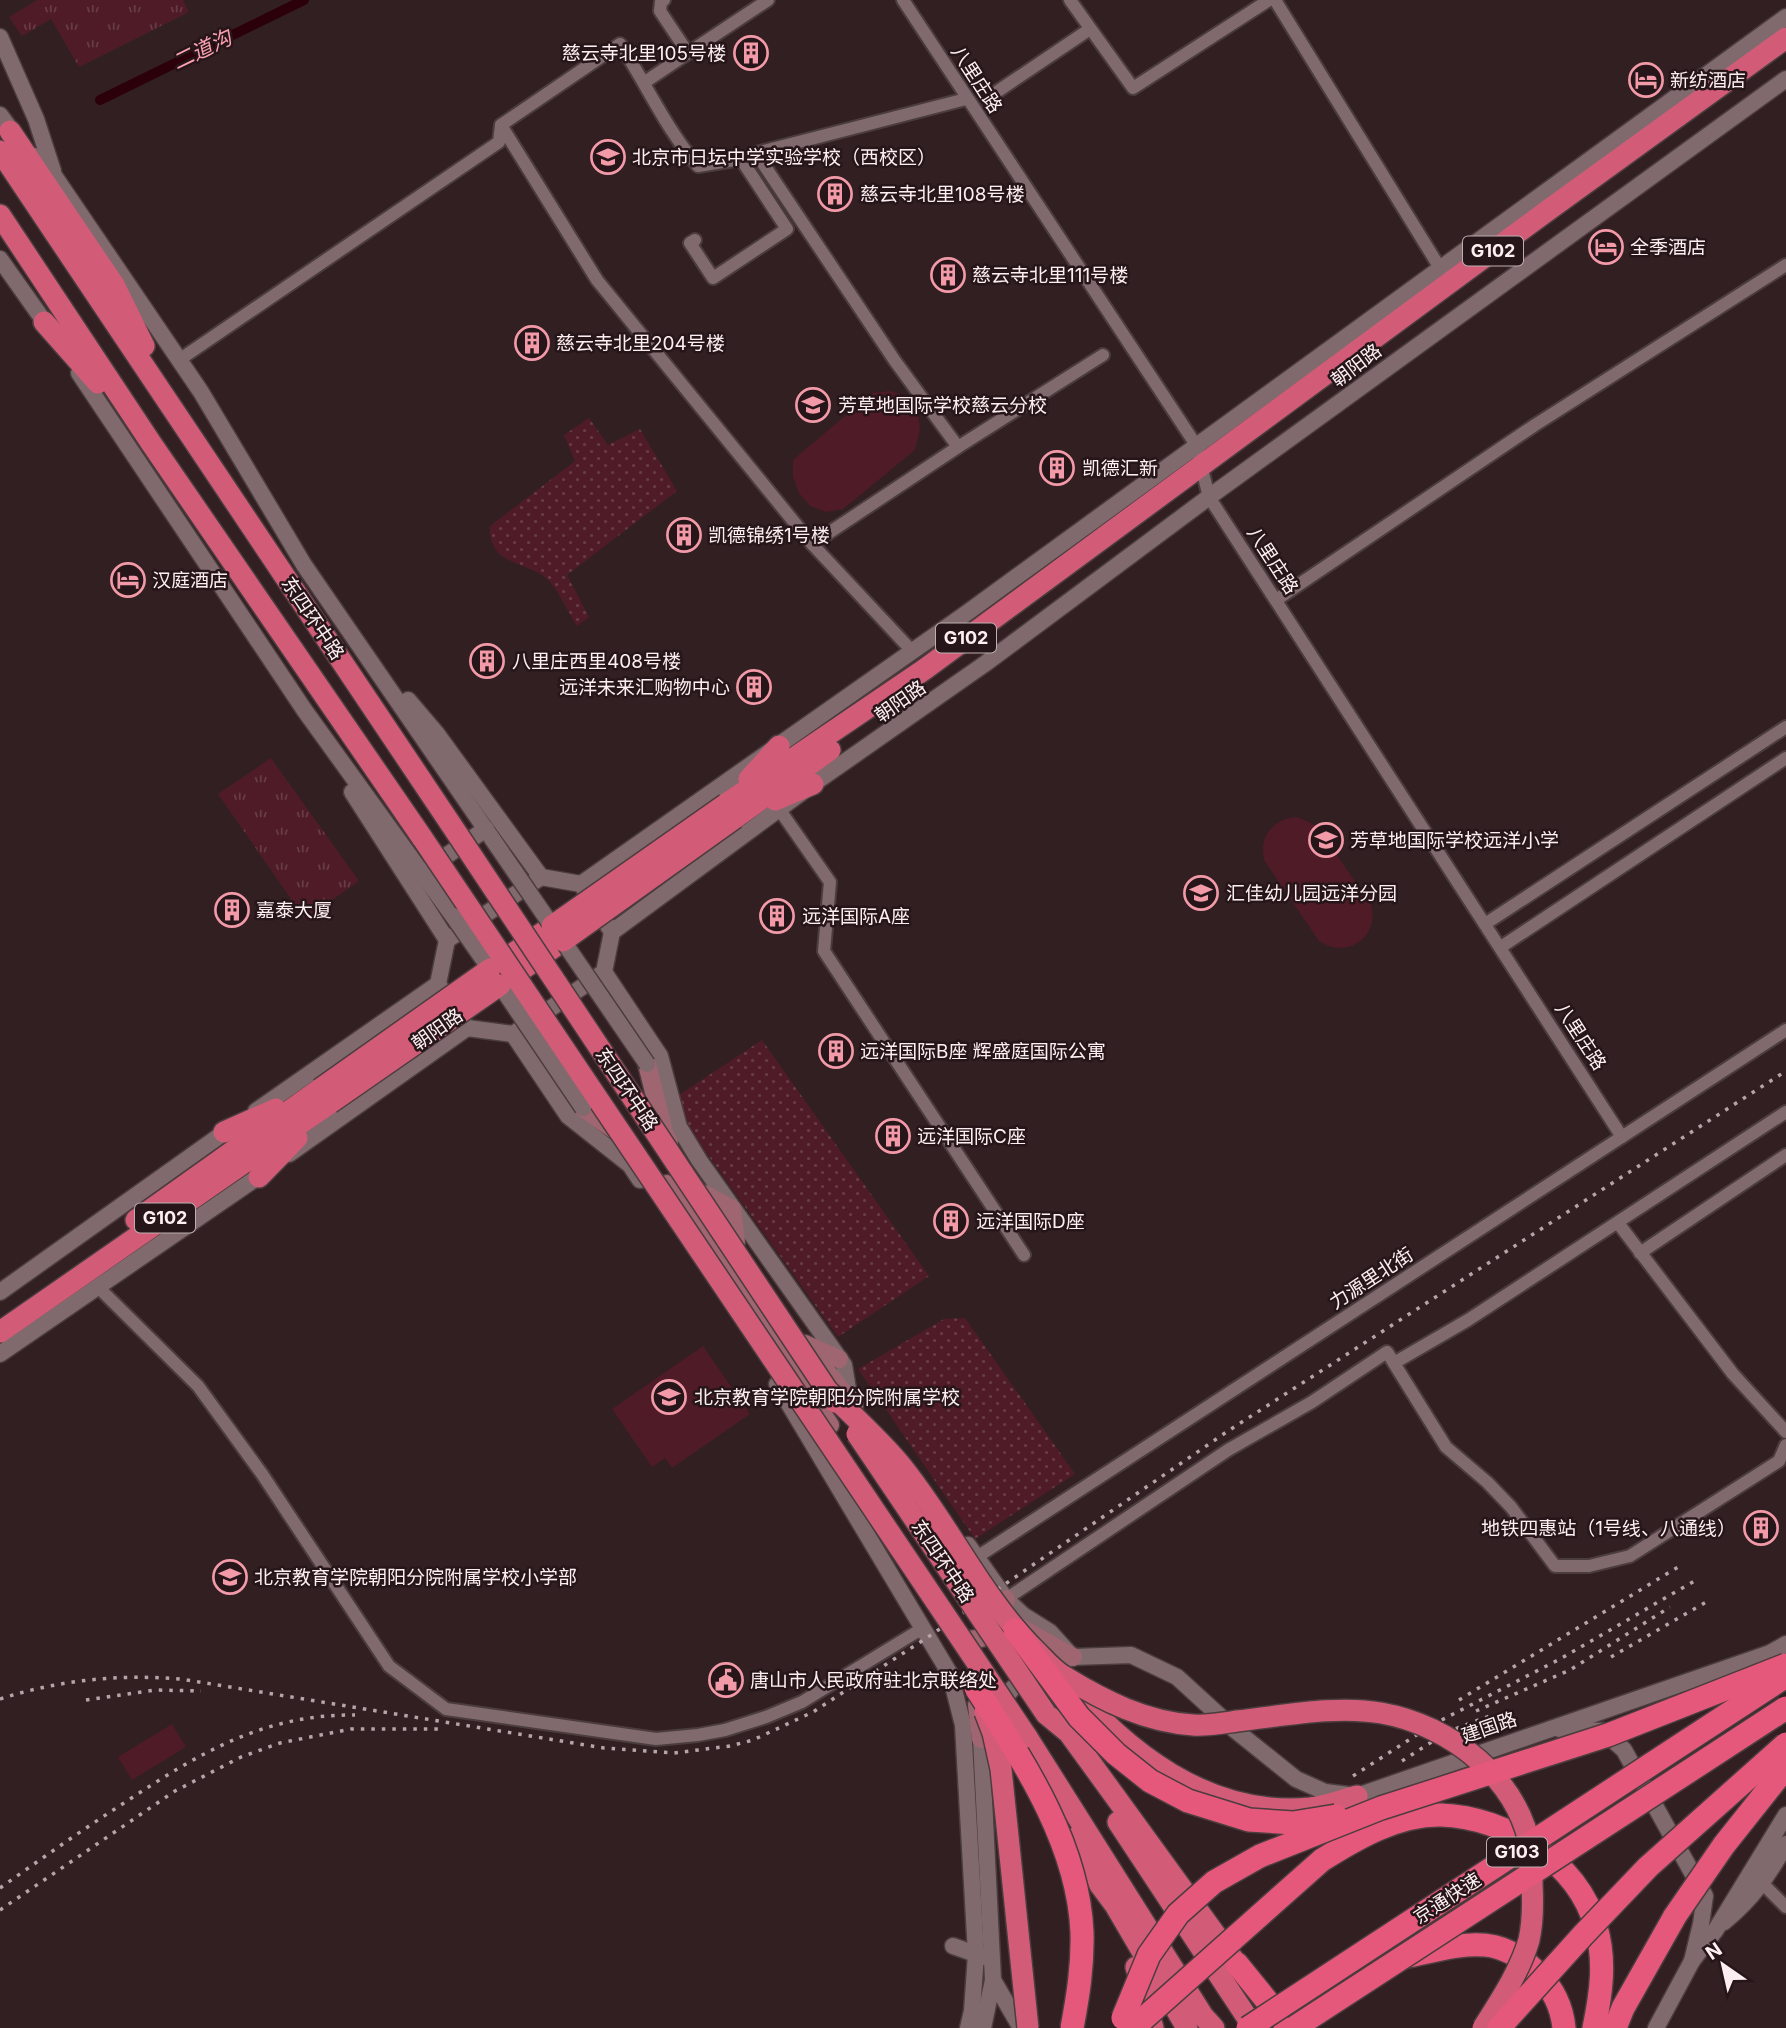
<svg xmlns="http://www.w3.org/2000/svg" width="1786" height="2028" viewBox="0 0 1786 2028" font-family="Inter,'Noto Sans SC',sans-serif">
	<defs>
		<pattern id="grass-tufts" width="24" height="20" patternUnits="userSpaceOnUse" patternTransform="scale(1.75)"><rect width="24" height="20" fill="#4e1b27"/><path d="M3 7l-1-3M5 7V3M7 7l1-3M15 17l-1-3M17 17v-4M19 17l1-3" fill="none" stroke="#683c47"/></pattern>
		<pattern id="park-dots" width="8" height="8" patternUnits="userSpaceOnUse" patternTransform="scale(1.75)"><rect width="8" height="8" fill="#4e1b27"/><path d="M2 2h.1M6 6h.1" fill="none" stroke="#683c47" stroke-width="1.8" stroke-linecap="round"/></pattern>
	</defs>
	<rect width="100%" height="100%" fill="#321f22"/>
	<!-- grass -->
	<g fill="url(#grass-tufts)">
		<polygon points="37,0 183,0 189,12 79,67 51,19 22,36 9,17"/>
		<polygon points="271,758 359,881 305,919 218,794"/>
	</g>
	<!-- park -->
	<g fill="url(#park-dots)">
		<path d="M589,418L608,445L640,429L677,491L567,575L589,617L577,626C570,615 556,586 547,579C527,561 488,566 490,526L575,461L564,435Z"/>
		<polygon points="762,1040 929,1276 838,1337 685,1123 679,1095"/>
		<polygon points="965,1318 1075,1474 975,1539 858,1369 944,1319"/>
	</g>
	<!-- garden -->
	<g fill="#4e1b27">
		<polygon points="891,391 907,397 918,413 920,430 915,450 843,509 826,512 810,506 799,493 793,477 793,460 872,393"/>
		<path d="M1298,817L1317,826L1371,905C1380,937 1347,960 1319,941L1264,860C1259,836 1273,818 1298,817Z"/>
		<polygon points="703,1346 750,1414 672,1468 665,1458 652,1467 612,1409"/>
		<polygon points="172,1724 186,1747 132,1780 118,1757"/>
	</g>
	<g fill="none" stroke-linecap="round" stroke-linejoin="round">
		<!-- canal -->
		<polyline stroke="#2c000b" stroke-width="10" points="100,100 304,0"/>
		<!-- minor casing -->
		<g stroke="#4b3c3e" stroke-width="16">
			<g id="minor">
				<polyline points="903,0 1196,445 1209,497 1622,1137"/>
				<polyline points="1070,0 1133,88 1269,0"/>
				<polyline points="1275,0 1440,268"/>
				<polyline points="688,53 768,0"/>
				<polyline points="645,82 688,53 660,11 661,2 664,0"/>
				<polyline points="998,91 1090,29"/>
				<polyline points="501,125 597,280 812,544 913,652"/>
				<polyline points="695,240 690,243 713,278 787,229 741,159 746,157"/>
				<path d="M179,360L499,142L501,125L620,44C647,85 666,129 698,166L741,159"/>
				<polyline points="958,447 1103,355"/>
				<polyline points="812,544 958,447 895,361 756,153 966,99"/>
				<polyline points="1276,600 1535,425 1786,265"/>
				<polyline points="779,809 830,882 824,951 1024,1255"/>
				<polyline points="1485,924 1786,727"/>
				<polyline points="1501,947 1786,758"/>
				<polyline points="1618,1223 1733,1374 1786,1432"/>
				<polyline points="1640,1253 1786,1155"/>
				<polyline points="98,1287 198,1386 262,1474 389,1666 446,1709 656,1739 698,1735 725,1730 766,1717 802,1702 923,1628"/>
				<polyline points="1394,1363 1468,1320 1786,1112"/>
				<polyline points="977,1557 1786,1030"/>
				<polyline points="1006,1599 1228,1450 1312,1402 1387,1352 1446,1447 1487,1482 1511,1507 1555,1566 1589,1566 1630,1556 1779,1461 1786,1445"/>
				<polyline points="1763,1884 1786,1907"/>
			</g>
		</g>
		<!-- tertiary casing -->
		<g stroke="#4b3c3e" stroke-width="19">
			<g id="tertiary">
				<polyline points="0,37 36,119 53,171"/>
				<polyline points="0,115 17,138"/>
				<polyline points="35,156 55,177 201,392 304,565 515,872"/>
				<polyline points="0,259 51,331"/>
				<polyline points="79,373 305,711 453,916"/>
				<polyline points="408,700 437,734 541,877"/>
				<polyline points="352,792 447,940"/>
				<polyline points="431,866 486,829"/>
				<polygon points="541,877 581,884 612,932 604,972 513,1034 467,1028 438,984 447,940"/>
				<polyline points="581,884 964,615 1786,17"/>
				<polyline points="612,932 813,784 986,663 1209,497 1786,79"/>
				<polyline points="604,972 660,1056 679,1127 699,1160 844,1365 850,1401"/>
				<polyline points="513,1034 568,1116 630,1165 640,1180"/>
				<polyline points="256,1111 438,984"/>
				<polyline points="289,1154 467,1028"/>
				<polyline points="0,1292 232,1127"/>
				<polyline points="0,1354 268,1170"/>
				<polyline points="777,1384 950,1674 963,1725 976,1954 972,2011 968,2028"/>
				<polyline points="968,1545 1006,1599 1023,1615 1050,1632 1069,1653"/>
				<polyline points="996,1708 1013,1688 1044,1668 1073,1657 1131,1655 1177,1677 1235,1730 1296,1779 1325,1792 1357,1796 1770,1653 1786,1644"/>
				<polyline points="1560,1729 1603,1731 1624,1750 1705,1896 1701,1924 1692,1961"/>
				<path d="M1724,1922C1753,1898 1768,1876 1786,1844"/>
				<polyline points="953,1946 984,1957"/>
				<polyline points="993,1980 1021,2028"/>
				<polyline points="983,2028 993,1980 981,1739 986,1728"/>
				<polyline points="1656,2028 1692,1961 1715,1931 1786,1815"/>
			</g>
		</g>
		<!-- secondary casing -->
		<g stroke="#4b3c3e" stroke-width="21">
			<g id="secondary">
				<polyline points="647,1064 665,1136 669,1142"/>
				<polyline points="583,1108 617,1132"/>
				<polyline points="667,1184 830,1425"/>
				<polyline points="704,1194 732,1209 736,1241"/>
				<polyline points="805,1344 839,1359"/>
				<polyline points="817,1359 854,1406"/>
				<polyline points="1018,1626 1073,1657"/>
				<path d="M969,1640C997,1638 1001,1624 1006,1599"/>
				<polyline points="977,1705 981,1739"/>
			</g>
		</g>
		<!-- trunk casing -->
		<g stroke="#4b3c3e" stroke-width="24">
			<g id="trunk">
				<polyline points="10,131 114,285 144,346"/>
				<polyline points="0,151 450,823"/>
				<polyline points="0,215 151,443 423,839"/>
				<polyline points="44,322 98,383"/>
				<polyline points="749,779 779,746"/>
				<polyline points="775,800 813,784"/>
				<polyline points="726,804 925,669 1547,211 1786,38"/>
				<polyline points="735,818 830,750"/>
				<polyline points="491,969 552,926"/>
				<polyline points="500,985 563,941"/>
				<polyline points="224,1132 276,1109"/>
				<polyline points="259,1177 297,1138"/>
				<polyline points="136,1220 320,1089"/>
				<polyline points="0,1332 330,1103"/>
				<path d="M1063,1677C1124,1751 1208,1818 1310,1808C1326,1806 1342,1800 1357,1796"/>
				<polyline points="1046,1714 1069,1733 1233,1959"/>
				<polyline points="1027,1737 1203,2016 1214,2028"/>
				<polyline points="1118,1822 1254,2028"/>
				<polyline points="1078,1836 1100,1885 1115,1905 1187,2028"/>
				<polyline points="1136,1967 1153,2028"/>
			</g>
		</g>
		<!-- motorway casing -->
		<g stroke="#4b3c3e" stroke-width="26">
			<g id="motorway">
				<path d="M1322,1860C1357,1838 1398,1814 1441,1815C1506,1817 1578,1862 1596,1927C1606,1961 1601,1994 1594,2028"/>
				<path d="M1404,1957C1457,1947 1497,1928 1539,1975C1553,1989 1562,2008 1564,2028"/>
				<polyline points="1237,1964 1289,2028"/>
				<polyline points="1615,2028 1623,2008 1675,1916"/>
			</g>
		</g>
		<!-- minor -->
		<use href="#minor" stroke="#816a6d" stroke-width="12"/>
		<!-- tertiary -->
		<use href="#tertiary" stroke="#816a6d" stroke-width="16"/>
		<!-- secondary -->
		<use href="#secondary" stroke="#9f6571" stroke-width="18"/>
		<!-- trunk -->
		<use href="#trunk" stroke="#d25c78" stroke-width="21"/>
		<!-- motorway -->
		<use href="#motorway" stroke="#e6587b" stroke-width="23"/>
		<!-- rail -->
		<g stroke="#b5a5a8" stroke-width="3.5" stroke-dasharray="3.5 7" stroke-linecap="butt">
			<polyline points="1611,1657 1708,1601"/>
			<path d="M0,1699C59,1680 118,1674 181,1679L604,1748L674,1753L730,1746L753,1740L813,1712L928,1637L1228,1431L1786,1071"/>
			<polyline points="86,1700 155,1690 201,1691"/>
			<polyline points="1459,1700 1683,1564"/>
			<polyline points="1476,1711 1570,1670 1670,1607"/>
			<polyline points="1402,1761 1447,1732 1492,1715"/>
			<polyline points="1353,1776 1432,1725 1560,1659 1698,1579"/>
			<path d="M0,1888C41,1859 82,1830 124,1803C198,1754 263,1714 355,1715"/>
			<polyline points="0,1910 175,1791 241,1757 280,1743 351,1729 438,1729"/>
		</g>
		<!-- tertiary-bridge casing -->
		<g stroke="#4b3c3e" stroke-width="19" stroke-linecap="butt">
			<g id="tertiary-bridge">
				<polyline points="515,872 552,926"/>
				<polyline points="453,916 490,969"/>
				<polyline points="563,941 647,1064"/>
				<polyline points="500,985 583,1108"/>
			</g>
		</g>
		<!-- trunk-bridge casing -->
		<g stroke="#4b3c3e" stroke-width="24" stroke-linecap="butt">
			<g id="trunk-bridge">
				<polyline points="450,823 835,1402"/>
				<polyline points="423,839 1027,1737"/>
				<polyline points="552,926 726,804"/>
				<polyline points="563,941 735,818"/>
				<polyline points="320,1089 490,969"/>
				<polyline points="330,1103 500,985"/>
				<path d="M829,1392C852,1415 878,1438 899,1463C948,1522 981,1597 1036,1651C1045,1660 1054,1671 1065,1677C1104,1701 1146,1722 1193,1725C1207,1726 1223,1723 1237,1721C1284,1716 1335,1705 1381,1713C1451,1725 1519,1779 1531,1851C1533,1862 1532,1874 1532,1884C1533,1902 1533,1922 1529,1940C1520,1971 1500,2001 1483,2028"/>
				<polyline points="857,1434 1046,1714"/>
				<polyline points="985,1712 993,1733 1001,1769 1028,2028"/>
			</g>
		</g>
		<!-- motorway-bridge casing -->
		<g stroke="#4b3c3e" stroke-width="26" stroke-linecap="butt">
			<g id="motorway-bridge">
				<polyline points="1015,1630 1079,1717 1116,1754 1150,1781 1188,1801 1249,1820 1293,1823 1336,1816"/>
				<path d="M976,1688C1023,1761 1078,1842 1082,1932C1083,1965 1078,1996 1072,2028"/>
				<polyline points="1675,1916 1724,1845 1786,1767"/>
				<polyline points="1123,2018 1149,1955 1178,1914 1214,1882 1260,1856 1381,1808 1608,1735 1786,1665"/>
				<polyline points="1133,2028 1322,1860"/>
				<polyline points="1248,2028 1786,1676"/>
				<polyline points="1294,2028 1786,1708"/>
				<polyline points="1499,2028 1583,1935 1648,1867 1786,1744"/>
			</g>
		</g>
		<!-- tertiary-bridge -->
		<use href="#tertiary-bridge" stroke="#816a6d" stroke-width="16"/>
		<!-- trunk-bridge -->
		<use href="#trunk-bridge" stroke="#d25c78" stroke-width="21"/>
		<!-- motorway-bridge -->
		<use href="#motorway-bridge" stroke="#e6587b" stroke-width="23"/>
	</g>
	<!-- icons -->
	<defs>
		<g id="building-ring" transform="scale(1.75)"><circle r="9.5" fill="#271619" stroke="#f39aa9" stroke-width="1.5"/><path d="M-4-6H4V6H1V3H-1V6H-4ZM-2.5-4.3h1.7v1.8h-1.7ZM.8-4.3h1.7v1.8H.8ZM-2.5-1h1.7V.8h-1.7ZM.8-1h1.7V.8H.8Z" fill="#f39aa9"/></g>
		<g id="hotel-ring" transform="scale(1.75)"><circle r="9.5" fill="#271619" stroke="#f39aa9" stroke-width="1.5"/><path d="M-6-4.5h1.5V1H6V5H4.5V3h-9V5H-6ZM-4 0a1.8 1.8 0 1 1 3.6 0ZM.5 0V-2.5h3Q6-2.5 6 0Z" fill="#f39aa9"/></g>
		<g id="school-ring" transform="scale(1.75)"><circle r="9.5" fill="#271619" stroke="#f39aa9" stroke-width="1.5"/><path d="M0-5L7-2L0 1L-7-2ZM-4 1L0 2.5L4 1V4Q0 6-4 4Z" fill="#f39aa9"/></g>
		<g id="civic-ring" transform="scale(1.75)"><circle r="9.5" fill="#271619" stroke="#f39aa9" stroke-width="1.5"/><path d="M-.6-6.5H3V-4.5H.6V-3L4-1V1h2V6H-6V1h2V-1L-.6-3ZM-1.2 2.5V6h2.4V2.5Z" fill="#f39aa9"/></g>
	</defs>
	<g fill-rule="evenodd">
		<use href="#building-ring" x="751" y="53"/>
		<use href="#hotel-ring" x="1646" y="80"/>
		<use href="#school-ring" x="608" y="157"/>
		<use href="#building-ring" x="835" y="194"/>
		<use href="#hotel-ring" x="1606" y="247"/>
		<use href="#building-ring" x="948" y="275"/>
		<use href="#building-ring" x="532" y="343"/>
		<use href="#school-ring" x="813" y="405"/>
		<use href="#building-ring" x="1057" y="468"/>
		<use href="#building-ring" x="684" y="535"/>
		<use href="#hotel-ring" x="128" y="580"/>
		<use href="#building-ring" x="487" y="661"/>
		<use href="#building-ring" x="754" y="687"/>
		<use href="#school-ring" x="1326" y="840"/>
		<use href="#school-ring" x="1201" y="893"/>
		<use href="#building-ring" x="232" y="910"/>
		<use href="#building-ring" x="777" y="916"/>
		<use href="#building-ring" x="836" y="1051"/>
		<use href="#building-ring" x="893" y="1136"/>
		<use href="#building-ring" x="951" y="1221"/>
		<use href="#school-ring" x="669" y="1397"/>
		<use href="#building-ring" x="1761" y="1528"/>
		<use href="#school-ring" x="230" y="1577"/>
		<use href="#civic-ring" x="726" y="1680"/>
	</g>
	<g text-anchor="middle" stroke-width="5" stroke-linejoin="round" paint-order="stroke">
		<!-- shield labels -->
		<g fill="#271619" stroke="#bdaeb0" stroke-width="2">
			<rect x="1463" y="236.5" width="60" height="29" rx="5"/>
			<rect x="936" y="623.5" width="60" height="29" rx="5"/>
			<rect x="135" y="1203.5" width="60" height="29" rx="5"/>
			<rect x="1487" y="1837.5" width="60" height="29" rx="5"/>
		</g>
		<g font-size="18" font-weight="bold" fill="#fdeff1">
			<text x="1493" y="257">G102</text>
			<text x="966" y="644">G102</text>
			<text x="165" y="1224">G102</text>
			<text x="1517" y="1858">G103</text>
		</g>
		<!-- poi labels -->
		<g font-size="19" fill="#fdeff1" stroke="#271619" text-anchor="start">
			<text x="726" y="60" text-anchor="end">慈云寺北里105号楼</text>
			<text x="1670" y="87">新纺酒店</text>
			<text x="632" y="164">北京市日坛中学实验学校（西校区）</text>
			<text x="860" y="201">慈云寺北里108号楼</text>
			<text x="1630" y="254">全季酒店</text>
			<text x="972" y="282">慈云寺北里111号楼</text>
			<text x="556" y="350">慈云寺北里204号楼</text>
			<text x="838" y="412">芳草地国际学校慈云分校</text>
			<text x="1082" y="475">凯德汇新</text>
			<text x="708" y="542">凯德锦绣1号楼</text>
			<text x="152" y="587">汉庭酒店</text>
			<text x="512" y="668">八里庄西里408号楼</text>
			<text x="730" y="694" text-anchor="end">远洋未来汇购物中心</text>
			<text x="1350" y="847">芳草地国际学校远洋小学</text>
			<text x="1226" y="900">汇佳幼儿园远洋分园</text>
			<text x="256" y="917">嘉泰大厦</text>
			<text x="802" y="923">远洋国际A座</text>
			<text x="860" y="1058">远洋国际B座 辉盛庭国际公寓</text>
			<text x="917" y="1143">远洋国际C座</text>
			<text x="976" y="1228">远洋国际D座</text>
			<text x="694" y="1404">北京教育学院朝阳分院附属学校</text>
			<text x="1736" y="1535" text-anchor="end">地铁四惠站（1号线、八通线）</text>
			<text x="254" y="1584">北京教育学院朝阳分院附属学校小学部</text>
			<text x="750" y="1687">唐山市人民政府驻北京联络处</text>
		</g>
		<!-- street labels -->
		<g font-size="19" fill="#fdeff1" stroke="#271619">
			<text transform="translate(977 79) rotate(57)" y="7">八里庄路</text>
			<text transform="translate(1356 365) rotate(-37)" y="7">朝阳路</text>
			<text transform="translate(1273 560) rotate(57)" y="7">八里庄路</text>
			<text transform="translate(313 618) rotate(56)" y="7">东四环中路</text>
			<text transform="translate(900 701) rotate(-35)" y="7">朝阳路</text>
			<text transform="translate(437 1029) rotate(-35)" y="7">朝阳路</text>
			<text transform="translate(1581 1036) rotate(57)" y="7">八里庄路</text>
			<text transform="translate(627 1089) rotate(56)" y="7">东四环中路</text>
			<text transform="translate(1371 1278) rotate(-33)" y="7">力源里北街</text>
			<text transform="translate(943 1561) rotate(56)" y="7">东四环中路</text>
			<text transform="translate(1489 1727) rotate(-19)" y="7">建国路</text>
			<text transform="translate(1447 1898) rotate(-33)" y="7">京通快速</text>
		</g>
		<!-- water labels -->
		<g font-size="21" font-style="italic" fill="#fca1b1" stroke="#271619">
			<text transform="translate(202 50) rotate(-26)" y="7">二道沟</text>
		</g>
	</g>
	<!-- north arrow -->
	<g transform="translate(1723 1965) rotate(326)" stroke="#271619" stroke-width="5" paint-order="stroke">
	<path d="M0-5L12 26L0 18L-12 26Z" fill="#fdeff1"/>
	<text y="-10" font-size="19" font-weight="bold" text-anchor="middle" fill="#fdeff1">N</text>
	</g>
</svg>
